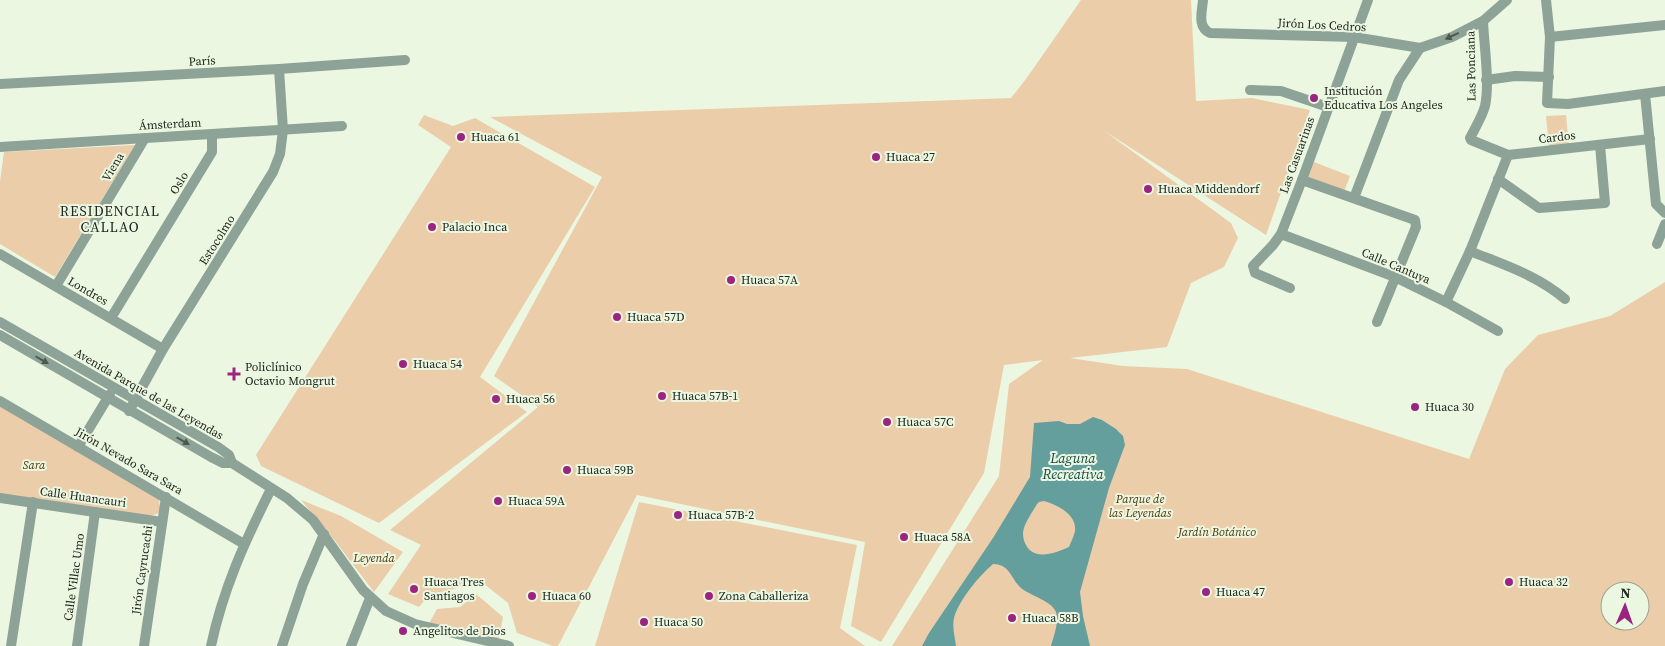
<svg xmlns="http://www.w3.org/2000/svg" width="1665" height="646" viewBox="0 0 1665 646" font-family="'Source Serif 4',serif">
	<rect width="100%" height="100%" fill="#ebf7e1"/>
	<!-- green -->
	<g fill="#eccdaa" fill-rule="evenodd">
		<path d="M1081,0H1191L1196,101L1252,98L1310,110L1266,235L1103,130L1231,223L1238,238L1224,267L1191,283L1167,347L1070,358L1123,366L1187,369L1469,459L1505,369L1538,335L1610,316L1665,282V646H892L999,476L1009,384L1043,360L1004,365L984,473L881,642L851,626L865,542L637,495L558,646H553L517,633L508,603L478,579L454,589L429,595L419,607L388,594L421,545L390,530L538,407L494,376L602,177L490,117L1011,98L1026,79ZM1610,591H1640V621H1610Z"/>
		<polygon points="424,115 453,126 475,118 595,187 480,377 527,412 379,523 261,466 256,455 451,147 418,125"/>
		<polygon points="1566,115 1569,145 1549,147 1546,116"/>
		<polygon points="135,145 55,277 0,244 0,182 4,152"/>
		<polygon points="1314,162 1350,176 1344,192 1308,178"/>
		<polygon points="0,404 159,499 160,509 159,513 151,516 0,494"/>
		<polygon points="301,500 341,516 403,552 374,592 335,541"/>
		<polygon points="639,502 857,545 840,628 865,646 595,646"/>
		<polygon points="476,594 503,617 498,644 427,627 437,609 460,607"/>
	</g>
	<!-- water -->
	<path fill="#649f9d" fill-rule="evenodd" d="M1093,417L1102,420L1116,429L1123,436L1125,445L1109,488L1080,592L1083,616L1090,646H1051C1054,635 1059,623 1056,612C1052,601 1031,596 1021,588C1011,579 1010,564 993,564C979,576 959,600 954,618C952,627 955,637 956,646H922L929,633L993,538L1030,477L1034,423L1059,421L1067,424H1080ZM1044,501C1057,505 1077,514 1075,531C1074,536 1071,542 1069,547C1056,553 1034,561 1026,545C1024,542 1023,537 1023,533C1024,523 1032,513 1037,504L1039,502Z"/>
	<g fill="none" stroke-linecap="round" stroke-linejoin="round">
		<!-- minor -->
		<g stroke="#8ea397" stroke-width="10">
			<path d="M1203,0C1202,12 1197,27 1210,33L1354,37L1420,48L1452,37L1483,21L1507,0"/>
			<polyline points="1546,0 1550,37 1547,103 1568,104 1665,91"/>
			<path d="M1483,21C1484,45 1490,83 1485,106C1482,117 1475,128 1470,138L1471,140L1508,155L1650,139"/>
			<polyline points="1550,37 1665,25"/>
			<polyline points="1486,80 1515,76 1549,77"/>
			<polyline points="0,84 279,69 405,60"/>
			<polyline points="1250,90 1281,91 1328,107"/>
			<polyline points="1645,94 1656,204 1665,213"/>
			<polyline points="0,147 342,126"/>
			<polyline points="1498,179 1539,208 1605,203 1600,145"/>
			<polyline points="1302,180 1415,220 1416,227 1377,322"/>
			<polyline points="1354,198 1399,80 1420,48"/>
			<polyline points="1281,234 1395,277 1446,302 1498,331"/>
			<polyline points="1657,244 1665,224"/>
			<path d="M1470,251C1504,265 1537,275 1565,299"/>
			<polyline points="0,254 163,349"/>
			<polyline points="56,286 145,138"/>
			<polyline points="1290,288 1255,273 1253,266 1273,245 1281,234 1302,180 1368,0"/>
			<polyline points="1446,302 1470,251 1508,155"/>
			<polyline points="111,318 212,152 212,135"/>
			<polyline points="0,322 218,447 229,455 232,463"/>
			<polyline points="0,335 211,457 223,463 232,463"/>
			<polyline points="0,401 244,544"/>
			<polyline points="129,411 163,349 273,172 280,154 283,130 279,69"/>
			<polyline points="78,447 110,394"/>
			<polyline points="232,463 287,498 313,520 363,590 386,611 415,624 509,646"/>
			<polyline points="0,498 162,522"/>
			<polyline points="11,646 33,502"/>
			<polyline points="77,646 95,512"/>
			<polyline points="144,646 166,497"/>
			<path d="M211,646C223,589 245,541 271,489"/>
			<polyline points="282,646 303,584 324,534"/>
			<polyline points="351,646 370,598"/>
		</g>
	</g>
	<!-- one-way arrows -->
	<defs><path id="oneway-solid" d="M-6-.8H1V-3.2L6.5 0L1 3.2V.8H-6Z" transform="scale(1.25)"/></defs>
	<g fill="#4d594f">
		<use href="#oneway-solid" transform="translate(1452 36) rotate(155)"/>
		<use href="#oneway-solid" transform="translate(42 360) rotate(30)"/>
		<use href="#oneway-solid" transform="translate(183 441) rotate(30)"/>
	</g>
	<!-- markers -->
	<g fill="#9a247f" stroke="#ebf7e1" stroke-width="2">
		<circle cx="1314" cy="98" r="5"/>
		<circle cx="461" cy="137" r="5"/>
		<circle cx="876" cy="157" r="5"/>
		<circle cx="1148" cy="189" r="5"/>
		<circle cx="432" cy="227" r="5"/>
		<circle cx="731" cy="280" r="5"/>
		<circle cx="617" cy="317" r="5"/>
		<circle cx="403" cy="364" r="5"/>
		<path d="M231.5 366.5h5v5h5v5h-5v5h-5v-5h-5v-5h5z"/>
		<circle cx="662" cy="396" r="5"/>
		<circle cx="496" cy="399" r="5"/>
		<circle cx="1415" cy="407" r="5"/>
		<circle cx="887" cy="422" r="5"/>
		<circle cx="567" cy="470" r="5"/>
		<circle cx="498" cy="501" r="5"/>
		<circle cx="678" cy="515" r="5"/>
		<circle cx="904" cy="537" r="5"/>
		<circle cx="1509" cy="582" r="5"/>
		<circle cx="414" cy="589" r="5"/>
		<circle cx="1206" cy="592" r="5"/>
		<circle cx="532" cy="596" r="5"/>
		<circle cx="709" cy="596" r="5"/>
		<circle cx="1012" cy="618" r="5"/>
		<circle cx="644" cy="622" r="5"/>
		<circle cx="403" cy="631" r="5"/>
	</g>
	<g text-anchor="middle" stroke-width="4" stroke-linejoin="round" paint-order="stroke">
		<!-- street labels -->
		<g font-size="12" fill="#22271f" stroke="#ebf7e1">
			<text transform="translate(1322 25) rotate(3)" y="4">Jirón Los Cedros</text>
			<text transform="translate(202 61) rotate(-3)" y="4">París</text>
			<text transform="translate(1471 66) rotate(-91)" y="4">Las Ponciana</text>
			<text transform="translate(170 124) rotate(-3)" y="4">Ámsterdam</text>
			<text transform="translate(1557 137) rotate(-6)" y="4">Cardos</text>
			<text transform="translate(1297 155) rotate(-70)" y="4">Las Casuarinas</text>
			<text transform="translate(113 167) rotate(-59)" y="4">Viena</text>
			<text transform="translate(179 183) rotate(-59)" y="4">Oslo</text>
			<text transform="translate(217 240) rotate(-58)" y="4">Estocolmo</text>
			<text transform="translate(1396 266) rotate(23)" y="4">Calle Cantuya</text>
			<text transform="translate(88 291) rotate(30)" y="4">Londres</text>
			<text transform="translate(149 394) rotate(30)" y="4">Avenida Parque de las Leyendas</text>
			<text transform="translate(129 461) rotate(30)" y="4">Jirón Nevado Sara Sara</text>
			<text transform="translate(83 497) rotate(8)" y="4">Calle Huancauri</text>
			<text transform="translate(142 570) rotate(-82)" y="4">Jirón Cayrucachi</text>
			<text transform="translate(74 577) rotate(-82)" y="4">Calle Villac Umo</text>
		</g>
		<!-- poi labels -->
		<g font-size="12" fill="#22271f" stroke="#ebf7e1" text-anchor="start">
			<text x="1324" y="95">Institución<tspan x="1324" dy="14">Educativa Los Angeles</tspan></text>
			<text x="471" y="141">Huaca 61</text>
			<text x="886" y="161">Huaca 27</text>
			<text x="1158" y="193">Huaca Middendorf</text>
			<text x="442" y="231">Palacio Inca</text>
			<text x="741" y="284">Huaca 57A</text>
			<text x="627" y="321">Huaca 57D</text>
			<text x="413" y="368">Huaca 54</text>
			<text x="245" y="371">Policlínico<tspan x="245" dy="14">Octavio Mongrut</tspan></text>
			<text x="672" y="400">Huaca 57B-1</text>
			<text x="506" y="403">Huaca 56</text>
			<text x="1425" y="411">Huaca 30</text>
			<text x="897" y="426">Huaca 57C</text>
			<text x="577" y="474">Huaca 59B</text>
			<text x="508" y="505">Huaca 59A</text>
			<text x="688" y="519">Huaca 57B-2</text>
			<text x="914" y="541">Huaca 58A</text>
			<text x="424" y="586">Huaca Tres<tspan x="424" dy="14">Santiagos</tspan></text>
			<text x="1519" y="586">Huaca 32</text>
			<text x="1216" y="596">Huaca 47</text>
			<text x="542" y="600">Huaca 60</text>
			<text x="719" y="600">Zona Caballeriza</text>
			<text x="1022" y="622">Huaca 58B</text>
			<text x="654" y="626">Huaca 50</text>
			<text x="413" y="635">Angelitos de Dios</text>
		</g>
		<!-- park labels -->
		<g font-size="12" font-style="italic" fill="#543405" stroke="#ebf7e1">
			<text x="34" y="469">Sara</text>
			<text x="1140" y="503">Parque de<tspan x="1140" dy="14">las Leyendas</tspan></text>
			<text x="1217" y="536">Jardín Botánico</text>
			<text x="374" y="562">Leyenda</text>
		</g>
		<!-- neighbourhood labels -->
		<g font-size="14" letter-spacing="1" fill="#22271f" stroke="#ebf7e1">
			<text x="110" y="216">RESIDENCIAL<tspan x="110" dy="16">CALLAO</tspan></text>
		</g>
		<!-- water labels -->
		<g font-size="14" font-style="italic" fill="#124847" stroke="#ebf7e1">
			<text x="1073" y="463">Laguna<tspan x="1073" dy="16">Recreativa</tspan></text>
		</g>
	</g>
	<!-- north arrow -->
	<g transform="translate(1625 606) rotate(2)"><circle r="24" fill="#ebf7e1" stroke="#9ba493"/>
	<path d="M0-4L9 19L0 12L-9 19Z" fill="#9a247f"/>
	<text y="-8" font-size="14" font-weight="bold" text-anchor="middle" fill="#22271f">N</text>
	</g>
</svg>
